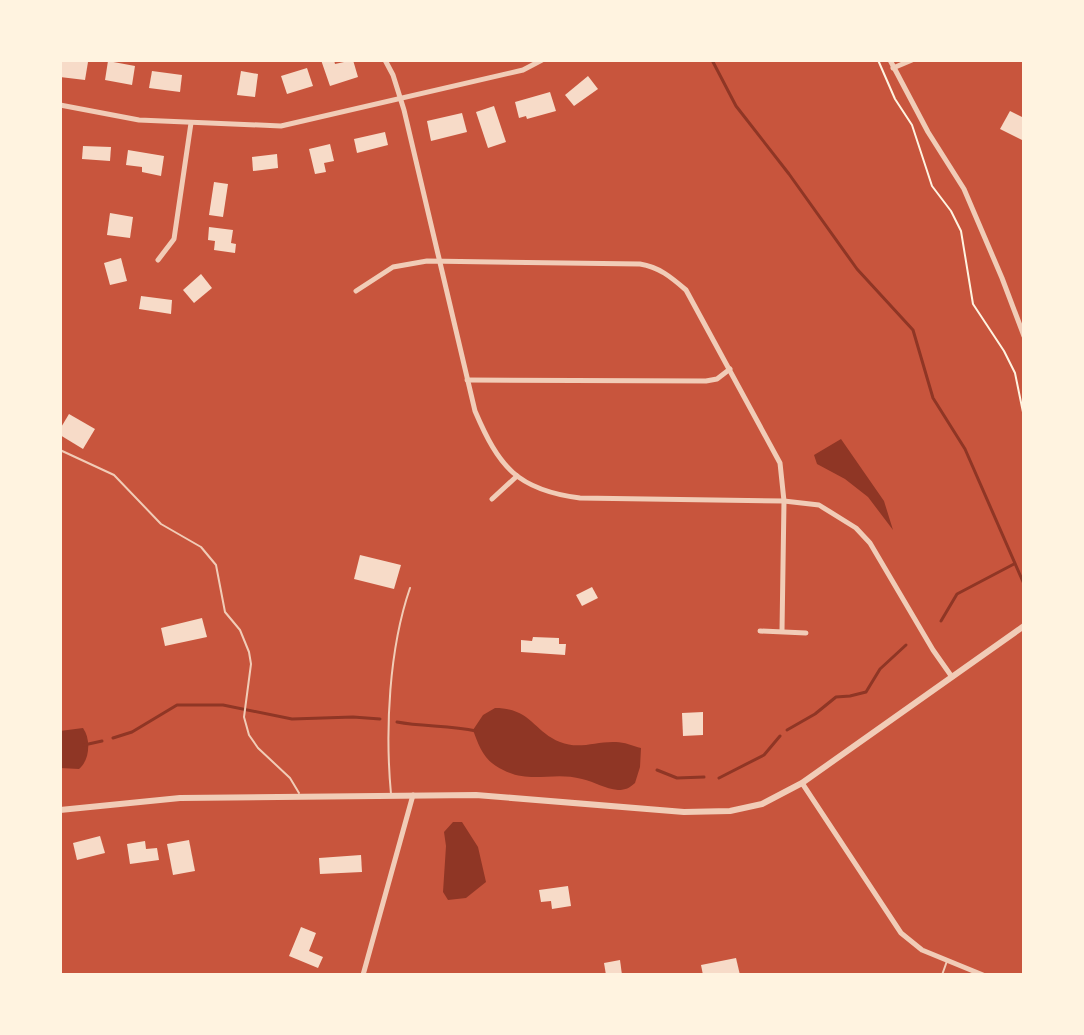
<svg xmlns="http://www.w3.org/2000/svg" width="1084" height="1035" viewBox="0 0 1084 1035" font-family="'Open Sans',sans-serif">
	<rect width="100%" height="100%" fill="#c8553d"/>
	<!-- water -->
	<g fill="#8f3625">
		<polygon points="841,439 884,501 893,530 868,497 845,479 817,464 814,455"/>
		<path d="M495,708C531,708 533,731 560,742C579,750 596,741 616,742C624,742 633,746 641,748L640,767L635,783C629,788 626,790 618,790C605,789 595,782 582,779C550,770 529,787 496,766C483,758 478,744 473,730L483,715Z"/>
		<path d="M83,728C91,739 90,760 79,769L60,768V731Z"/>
		<polygon points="453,822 462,822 478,847 486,882 466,898 448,900 443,892 446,846 444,832"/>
	</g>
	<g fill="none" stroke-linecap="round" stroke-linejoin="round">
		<!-- stream -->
		<g stroke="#8f3625" stroke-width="3">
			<polyline points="712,60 736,106 789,174 857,269 913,330 933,398 965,449 1024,584"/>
			<polyline points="941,621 957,594 1014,564"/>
			<path d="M397,722C424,727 450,725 476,731"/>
			<polyline points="787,730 815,714 836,697 850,696 866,692 880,669 906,645"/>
			<polyline points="113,738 132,732 177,705 223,705 292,719 353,717 380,719"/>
			<polyline points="84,745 102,741"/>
			<polyline points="657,770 677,778 704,777"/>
			<polyline points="719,778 764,755 780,736"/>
		</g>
	</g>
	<!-- building -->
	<g fill="#f7dbc8">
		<polygon points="60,60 88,62 85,80 60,77"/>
		<polygon points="321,60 334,60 335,64 353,60 358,77 330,86"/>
		<polygon points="108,61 135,66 132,85 105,80"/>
		<polygon points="307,68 313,86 287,94 281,76"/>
		<polygon points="152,71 182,75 180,92 149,88"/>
		<polygon points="241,71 258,74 255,97 237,95"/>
		<polygon points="588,76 598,89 574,106 565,95"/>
		<polygon points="550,92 556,111 527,119 526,116 519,118 515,102"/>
		<polygon points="494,106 506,142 488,148 476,112"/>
		<polygon points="1010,111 1024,118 1024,141 1000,129"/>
		<polygon points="462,113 467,132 431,141 427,121"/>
		<polygon points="385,132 388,145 357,153 354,139"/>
		<polygon points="330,144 334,161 324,163 326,172 315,174 309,149"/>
		<polygon points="83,146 111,147 110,161 82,159"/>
		<polygon points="128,150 164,156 161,176 142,172 142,167 126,165"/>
		<polygon points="277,154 278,168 253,171 252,157"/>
		<polygon points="214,182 228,184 223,217 209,215"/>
		<polygon points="110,213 133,217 130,238 107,235"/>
		<polygon points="209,227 233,230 231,243 236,244 235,253 214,250 215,241 208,240"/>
		<polygon points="121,258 127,281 110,285 104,263"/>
		<polygon points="201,274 212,288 194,303 183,290"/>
		<polygon points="141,296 172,300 171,314 139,309"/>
		<polygon points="69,414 95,429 83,449 60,435 60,429"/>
		<polygon points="360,555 401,565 394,589 354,579"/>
		<polygon points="592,587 598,598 582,606 576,595"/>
		<polygon points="202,618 207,637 165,646 161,628"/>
		<polygon points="533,637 559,638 559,644 566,644 565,655 521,652 521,640 532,641"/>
		<polygon points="703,712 703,735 683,736 682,713"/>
		<polygon points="100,836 105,853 77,860 73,843"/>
		<polygon points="189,840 195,871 173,875 167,844"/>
		<polygon points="145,841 146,849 157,848 159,860 130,864 127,844"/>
		<polygon points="361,855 362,872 320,874 319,858"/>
		<polygon points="568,886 571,906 552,909 551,901 541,902 539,890"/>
		<polygon points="301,927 316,933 309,951 323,957 318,968 289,956"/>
		<polygon points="736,958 740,975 703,975 701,965"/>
		<polygon points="620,960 622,975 606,975 604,963"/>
	</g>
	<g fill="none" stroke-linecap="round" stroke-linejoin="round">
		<!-- path -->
		<polyline stroke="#fff3e0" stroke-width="2" points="878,60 895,99 912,125 932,186 951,211 961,231 973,304 1004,351 1015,373 1024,417"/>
		<!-- service -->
		<g stroke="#f1ccb7" stroke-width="2">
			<polyline points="60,450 114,475 161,524 201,547 216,565 225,612 240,630 249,652 251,664 244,717 249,735 258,748 290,778 299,793"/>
			<path d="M391,794C385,730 389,649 410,588"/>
			<polyline points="942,975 947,961"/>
		</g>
		<!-- minor -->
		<g stroke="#f1ccb7" stroke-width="5">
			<path d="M385,60L393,75L404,110L475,411C499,467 517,490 580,498L784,501L819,505L856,528L870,543L933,650L952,677"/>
			<polyline points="890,60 928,132 964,189 1002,278 1024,336"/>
			<polyline points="893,68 912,60"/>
			<polyline points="60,105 139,120 281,126 523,70 542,60"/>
			<polyline points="158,260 174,239 191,123"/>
			<path d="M356,291L393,267L427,261L640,264C659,267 671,277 686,290L780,463L784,501L782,631"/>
			<polyline points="467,380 706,381 717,379 730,369"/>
			<polyline points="492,499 517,476"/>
			<polyline points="760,631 806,633"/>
			<polyline points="802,783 901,933 922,950 983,975"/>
			<polyline points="363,975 413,795"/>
		</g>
		<!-- tertiary -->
		<polyline stroke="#f1ccb7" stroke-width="6" points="60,810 180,798 476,795 684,812 730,811 762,804 802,783 1024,626"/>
	</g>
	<!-- border -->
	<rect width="1084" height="1035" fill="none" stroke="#fff3e0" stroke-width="124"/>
</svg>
